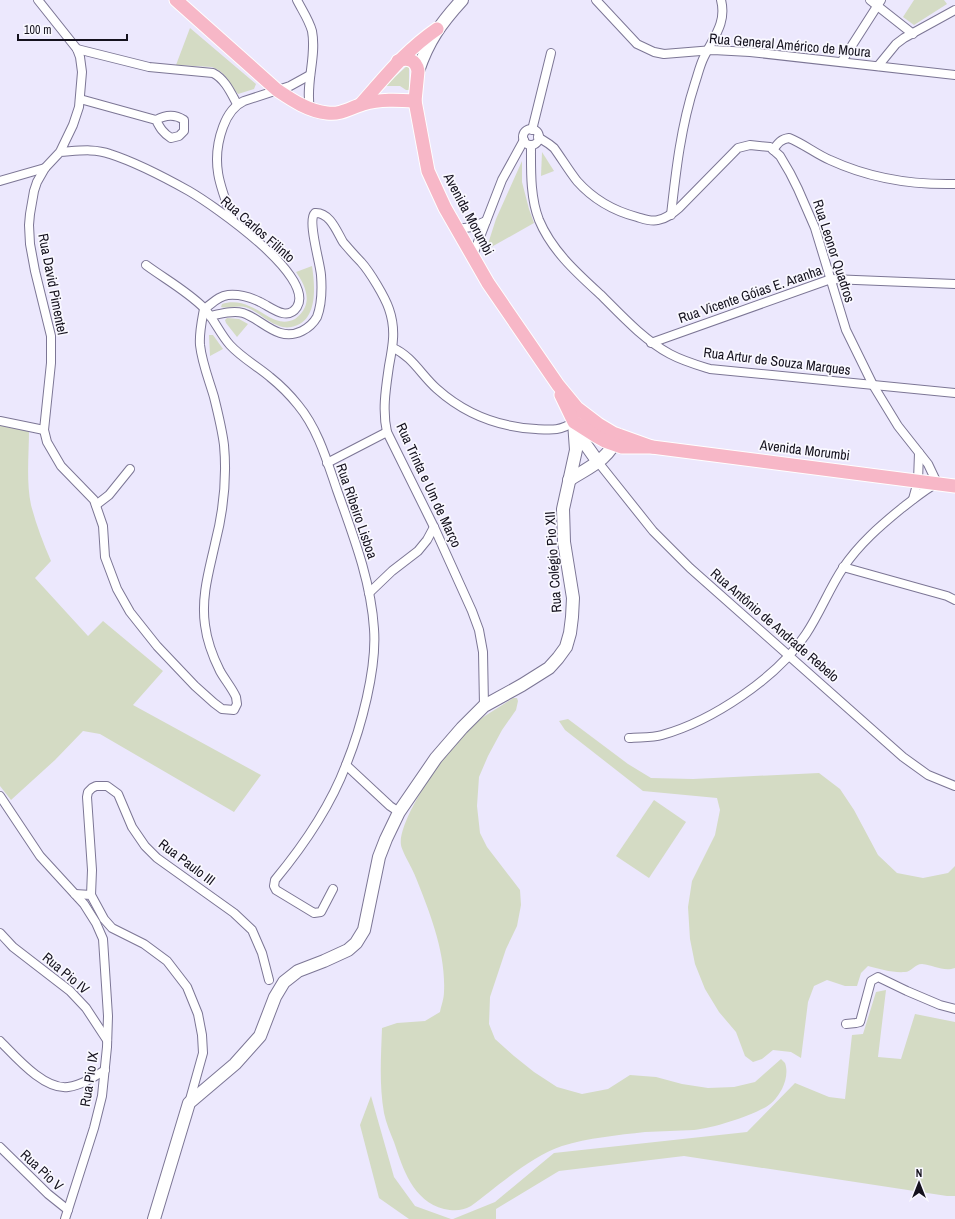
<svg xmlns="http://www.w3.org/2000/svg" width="955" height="1219" viewBox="0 0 955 1219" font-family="'Archivo Narrow',sans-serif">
	<rect width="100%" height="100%" fill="#ece8fd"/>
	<!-- green -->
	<g fill="#d4dbc4">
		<polygon points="914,0 944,0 947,4 914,25 903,17"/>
		<path d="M190,28L256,84L254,89L238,94C229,83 226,72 212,67L176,65Z"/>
		<polygon points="408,65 409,65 409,90 406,90 400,86 385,86"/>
		<polygon points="542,152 554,171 541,176"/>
		<polygon points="522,161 522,182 529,209 534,223 486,250 496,219"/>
		<path d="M312,266C315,285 318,319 295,326C290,328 282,328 277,325C266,321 258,312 248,308C238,304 230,309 221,307L222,304C230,301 242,302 249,306C265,312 277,328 295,319C299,316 303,312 305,307C310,295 303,282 296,272Z"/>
		<polygon points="227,318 239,319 248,324 237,337 226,323 225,320"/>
		<polygon points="209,335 213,335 223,349 210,356"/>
		<path d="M0,423L29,430C29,454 26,481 31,505C36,524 43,543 51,561L35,578L88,636L103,621L163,671L133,705L261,775L234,812L100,734L83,731L55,760L11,800L0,786Z"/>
		<path d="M513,698H517L518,701L516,710L502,730L488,756L479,777L477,806L480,833L487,847L520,890L521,905L517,926L506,949L490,997L489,1024L495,1039L514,1056L534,1072L557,1087L582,1094L608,1089L630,1075L656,1077L682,1084L708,1088L734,1087L755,1082L781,1059L785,1063C788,1071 786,1081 782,1089C778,1096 773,1103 766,1107C748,1117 714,1128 694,1130C678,1131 662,1131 645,1132C618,1135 588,1138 562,1146C531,1156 497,1187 471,1206C462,1211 454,1211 444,1209C413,1201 403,1169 394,1142C390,1132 386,1123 384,1113C379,1085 381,1056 382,1028L397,1023L425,1021L440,1012C441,1006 444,999 444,992C446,953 430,913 416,878C413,869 402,852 401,845C397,822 443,755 459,737C474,721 495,710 513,698Z"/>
		<path d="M568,719L628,764L651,778L693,779L819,773L840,789L854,810L878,855L897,873L923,878L948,873L955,866V968C943,972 934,965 922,964C915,964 911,972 905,972C893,973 879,969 868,966L861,973L857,986H845L827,980L814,986L808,1002L801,1058L791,1052L773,1050L762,1059L753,1062L745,1056L736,1032L719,1012L705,989L695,964L690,939L688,907L692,881L715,835L720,810L717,798L643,791L565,730L559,721Z"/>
		<polygon points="654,800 686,822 649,878 616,856"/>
		<polygon points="886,990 878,1057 901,1059 915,1014 955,1022 955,1196 947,1196 684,1156 559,1171 496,1209 496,1219 453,1219 495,1202 554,1153 747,1132 795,1083 829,1097 845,1099 852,1035 863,1034 876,992"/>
		<polygon points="371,1096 394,1177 415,1206 451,1219 409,1219 379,1198 360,1125"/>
	</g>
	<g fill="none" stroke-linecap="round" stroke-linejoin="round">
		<!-- street casing -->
		<g stroke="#7c7695" stroke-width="10">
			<g id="street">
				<path d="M38,0L77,49L80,57L82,72L79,107L73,125L60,152L45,168L37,182L34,191L30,214L29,225L30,244L35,271L51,336V363L44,430L47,442L61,466L94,500L103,526L105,557L117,589L130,612L157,646L195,686L214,703L222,709L234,710L237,704L236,697C232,688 225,680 220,671C213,657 207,641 205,625C201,597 209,571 215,544C223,513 227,478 224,445C222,429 218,413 214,397C209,380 202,363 200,345C199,333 202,320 204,309C212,304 218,296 228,295C239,294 250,297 260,302C271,307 287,322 297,307C316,276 213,205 189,191C164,177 138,163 110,154C94,148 77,151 60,152"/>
				<path d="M297,0C302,10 309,20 312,31C317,57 305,83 310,109"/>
				<polyline points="596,0 637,44 654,52 664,54 713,50 750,52 955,75"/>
				<polyline points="870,0 913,34"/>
				<path d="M77,49L149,67L213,73C225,79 231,93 237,104"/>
				<polyline points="842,61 881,0"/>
				<polyline points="878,66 896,44 904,38 955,10"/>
				<path d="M80,99L156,120C165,115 175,114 184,120V131L179,136L171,138C163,133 160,128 156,120"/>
				<circle cx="531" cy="137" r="8"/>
				<polyline points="532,130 551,53"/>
				<path d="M538,137L549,144L554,148C562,159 569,171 577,181C593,199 614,211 637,217C644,219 651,222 658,220C666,219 673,213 679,208L738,148L750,145L770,147L780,156L790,173L798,189L815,228L846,330L873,385L898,426L928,464L937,483C924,490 914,499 902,508C880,526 859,544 843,568C829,589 820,613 806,634C777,678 712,721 662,735C652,738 640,737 629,738"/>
				<path d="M531,145C531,170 530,197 539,220C552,251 577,273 601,295C623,317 643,339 670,354C683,361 697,365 710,369L955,393"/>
				<path d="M773,150C778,143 781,139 789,138C804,144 816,154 830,160C869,178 912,185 955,184"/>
				<polyline points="0,181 45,168"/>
				<path d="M671,215C676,170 681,126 695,83C698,74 700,65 704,57C713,38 727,23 721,0"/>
				<path d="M233,220C220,187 210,162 223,127C227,116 233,106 244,101L290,86L310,75"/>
				<polyline points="457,229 472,227 486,221"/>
				<polyline points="473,255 502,180 524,140"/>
				<path d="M146,265C165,279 187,291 204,308C214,319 220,334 230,345C242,358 257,366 270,377C280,385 290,395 298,405C318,429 327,461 337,490C353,535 371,581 374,629C377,669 361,728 346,765L390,806L399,812"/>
				<path d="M210,316C221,314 232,310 243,313C262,319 278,343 302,331C308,328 313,324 317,317C322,304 322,288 321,275C320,262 307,220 315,213C330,212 337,232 343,242C349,249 354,255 361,262C370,272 385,297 389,309C396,329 393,345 389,366C386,387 382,410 387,432L434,527L472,611L479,630L483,652L484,706"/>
				<polyline points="651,343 831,279 955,284"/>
				<path d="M393,348C412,356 422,376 437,389C465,414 499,427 536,429C552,430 560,431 574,422"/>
				<polyline points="0,421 44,430"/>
				<polyline points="598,462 653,531 690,568 903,757 928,775 955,786"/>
				<polyline points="327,463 387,432"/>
				<polyline points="913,499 918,481 919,453"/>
				<polyline points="96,505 109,495 130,469"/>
				<polyline points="843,567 947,596 955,600"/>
				<polyline points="369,593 392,571 418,551 427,540 434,527"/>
				<polyline points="0,796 40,856 84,904 96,923 103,939 108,1016 107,1047 102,1096 94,1128 65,1219"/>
				<path d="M333,889L321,912L314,913L276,890L274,886L275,880C304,845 330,807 346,765"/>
				<polyline points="75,894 91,895 104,919 112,928 144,944 167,961 187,987 198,1014 202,1035 203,1053 189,1103"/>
				<polyline points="91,895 92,870 87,797 88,792 92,788 96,786 107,786 118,794 132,827 145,846 157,858 234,913 252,930 262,953 269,980"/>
				<polyline points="0,933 13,947 70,991 86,1008 107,1040"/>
				<polyline points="846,1024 856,1023 860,1022 871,981 878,977 907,991 940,1005 955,1009"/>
				<path d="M0,1041C16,1057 44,1090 68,1087C82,1085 94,1077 105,1070"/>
				<polyline points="0,1147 48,1194 68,1210"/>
			</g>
		</g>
		<!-- secondary casing -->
		<g stroke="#7c7695" stroke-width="14">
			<g id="secondary">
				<path d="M418,71C428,41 441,23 462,0"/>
				<polyline points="577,429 581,438 598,462"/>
				<path d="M569,480C591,466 607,461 619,435"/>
				<polyline points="154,1219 189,1103 235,1064 260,1036 275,997 284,982 298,971 324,961 348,950 356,943 364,930 379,857 386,839 399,812 436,758 462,728 484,706 522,685 549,668 558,658 566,647 570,633 572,617 573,598 564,542 563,509 576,450 574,422"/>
			</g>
		</g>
		<!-- primary casing -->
		<g stroke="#fff" stroke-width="15">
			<g id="primary">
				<path d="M176,0L277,90C292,100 308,111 327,113C341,115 350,108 363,104C380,99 398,100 415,101"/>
				<path d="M398,61C408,57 416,60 418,71L415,101L428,171L445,208L488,283L558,385L577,408L598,424L613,433L652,447"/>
				<path d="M361,104C386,76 405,51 437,29"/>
				<polyline points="561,395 574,422 596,436 605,441 622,447 652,447 955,486"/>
			</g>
		</g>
		<!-- street -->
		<use href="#street" stroke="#fff" stroke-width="8"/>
		<!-- secondary -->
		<use href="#secondary" stroke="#fff" stroke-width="12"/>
		<!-- primary -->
		<use href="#primary" stroke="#f7b7c7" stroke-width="13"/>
	</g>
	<g text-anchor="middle" stroke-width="3.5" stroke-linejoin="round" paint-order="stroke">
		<!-- street labels -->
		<g font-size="14" fill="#14111d" stroke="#f9f8ff">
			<text transform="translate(790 45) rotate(5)" y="5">Rua General Américo de Moura</text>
			<text transform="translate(469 214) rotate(62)" y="5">Avenida Morumbi</text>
			<text transform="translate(258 229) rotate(41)" y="5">Rua Carlos Filinto</text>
			<text transform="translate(834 251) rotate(72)" y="5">Rua Leonor Quadros</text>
			<text transform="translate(53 284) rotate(79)" y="5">Rua David Pimentel</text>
			<text transform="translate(750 294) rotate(-19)" y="5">Rua Vicente Góias E. Aranha</text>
			<text transform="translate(777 361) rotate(7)" y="5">Rua Artur de Souza Marques</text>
			<text transform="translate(805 450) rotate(7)" y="5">Avenida Morumbi</text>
			<text transform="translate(429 485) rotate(65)" y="5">Rua Trinta e Um de Março</text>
			<text transform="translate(357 511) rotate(71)" y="5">Rua Ribeiro Lisboa</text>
			<text transform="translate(553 562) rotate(-94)" y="5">Rua Colégio Pio XII</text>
			<text transform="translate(775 625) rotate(41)" y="5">Rua Antônio de Andrade Rebelo</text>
			<text transform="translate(187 862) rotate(37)" y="5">Rua Paulo III</text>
			<text transform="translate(66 973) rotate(40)" y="5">Rua Pio IV</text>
			<text transform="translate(89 1079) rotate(-81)" y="5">Rua Pio IX</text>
			<text transform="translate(42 1170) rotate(43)" y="5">Rua Pio V</text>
		</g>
	</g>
	<!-- north arrow -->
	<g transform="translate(919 1183)" stroke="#f9f8ff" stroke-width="3" paint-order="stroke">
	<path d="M0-3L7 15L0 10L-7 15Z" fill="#14111d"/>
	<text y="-6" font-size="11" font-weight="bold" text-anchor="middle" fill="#14111d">N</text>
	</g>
	<!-- scale -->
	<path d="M18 34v6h109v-6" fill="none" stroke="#14111d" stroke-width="2"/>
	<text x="24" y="34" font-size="12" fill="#14111d" stroke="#f9f8ff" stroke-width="3" paint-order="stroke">100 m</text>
</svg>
